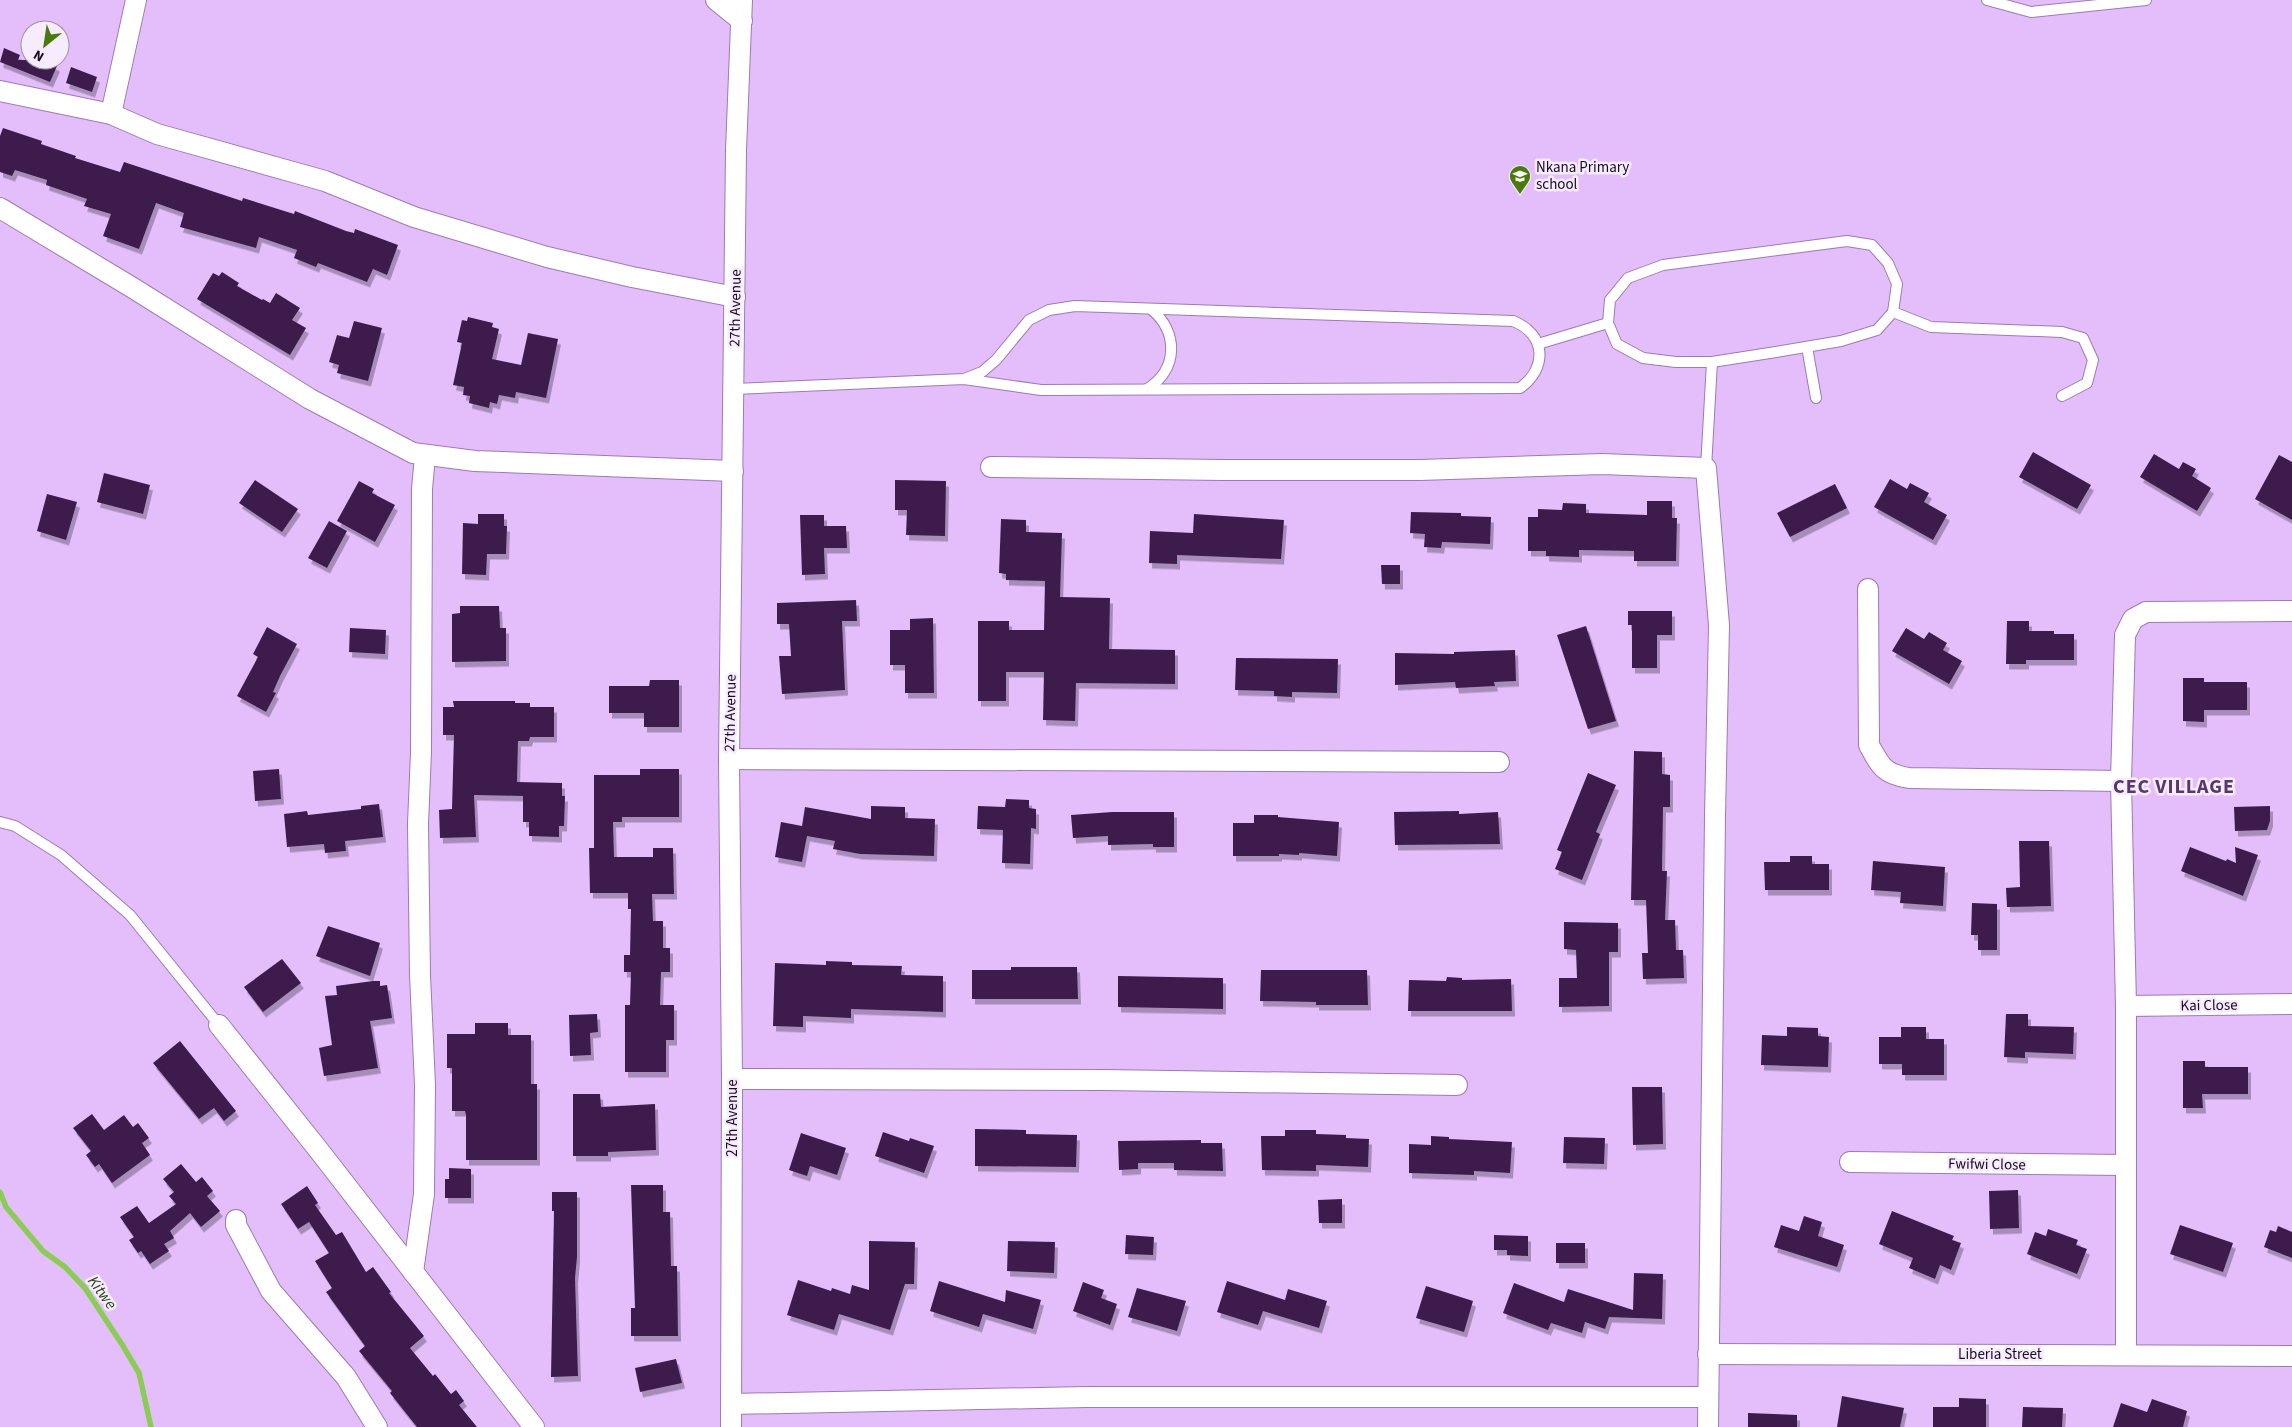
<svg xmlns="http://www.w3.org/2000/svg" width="2292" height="1427" viewBox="0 0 2292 1427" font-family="'Source Sans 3',sans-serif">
	<defs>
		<filter id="shadow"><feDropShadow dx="3" dy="5.5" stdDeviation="0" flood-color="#0004"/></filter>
	</defs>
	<rect width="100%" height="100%" fill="#e4befb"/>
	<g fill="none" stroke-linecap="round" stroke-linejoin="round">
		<!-- stream -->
		<polyline stroke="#8bcc54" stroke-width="5.5" points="0,1192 6,1207 43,1251 65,1267 85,1288 123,1346 139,1373 151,1427"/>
	</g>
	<!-- building -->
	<g fill="#3d1d4e" filter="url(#shadow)">
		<polygon points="4,48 20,55 18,60 44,60 57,66 50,82 0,62"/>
		<polygon points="71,67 97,77 92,92 66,83"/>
		<polygon points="3,128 42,141 41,144 76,156 75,158 120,172 124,162 242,201 243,198 294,214 295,211 346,231 354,233 355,229 398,245 387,275 373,269 367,282 318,263 316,267 294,258 297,250 259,237 256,248 180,227 184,213 156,203 139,249 103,236 111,214 84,206 87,199 46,185 47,180 15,170 12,176 0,172 0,136"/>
		<polygon points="222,272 239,283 237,286 262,300 263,299 270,303 276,293 300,308 292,320 306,328 290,355 197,299 213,273 219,276"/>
		<polygon points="468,317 493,323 492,327 499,329 492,359 521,365 528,333 558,339 546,398 516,392 515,398 499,395 497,404 490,402 489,408 469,403 470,396 463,395 464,387 453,385 462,343 457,342 462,320 467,321"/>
		<polygon points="354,321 382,328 368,381 337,373 339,365 329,362 337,335 349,338"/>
		<polygon points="2033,452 2091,485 2077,509 2019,477"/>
		<polygon points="2154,454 2179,469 2183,462 2196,469 2192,476 2211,488 2197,511 2140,477"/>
		<polygon points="2279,455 2292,462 2292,520 2255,499"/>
		<polygon points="104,473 150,485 143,514 97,502"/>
		<polygon points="1890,479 1907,489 1910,483 1929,493 1924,502 1947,515 1933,540 1874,507"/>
		<polygon points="255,480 298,509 282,532 239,503"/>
		<polygon points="895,480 946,481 945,536 906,535 907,510 895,510"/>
		<polygon points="359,481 374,489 372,493 395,505 375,542 337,521"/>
		<polygon points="1835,484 1847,508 1790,537 1777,513"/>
		<polygon points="47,494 77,502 66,540 37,531"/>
		<polygon points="1647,501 1672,501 1672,518 1677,518 1676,561 1634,561 1634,551 1579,550 1579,557 1546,556 1546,551 1528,551 1528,517 1538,517 1538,509 1562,510 1563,503 1586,504 1586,513 1647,515"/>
		<polygon points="1411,512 1461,513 1461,516 1491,517 1490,544 1442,542 1441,548 1424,547 1425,534 1410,533"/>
		<polygon points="478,514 504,514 504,526 507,526 506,554 487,554 486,575 462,574 463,523 478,524"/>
		<polygon points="1194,514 1284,520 1281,559 1177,555 1177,564 1149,563 1150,531 1193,533"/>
		<polygon points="800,515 824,515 824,526 846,526 847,548 824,548 825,574 802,575"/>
		<polygon points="1001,519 1026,520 1026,532 1062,533 1060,597 1110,598 1109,649 1175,650 1175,684 1076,683 1075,721 1043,720 1044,672 1006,672 1006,701 978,701 978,621 1009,621 1009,630 1044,630 1045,581 1006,580 1006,574 999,573"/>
		<polygon points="329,521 347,531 327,568 308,558"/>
		<polygon points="1381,565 1400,565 1400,584 1382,584"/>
		<polygon points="856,600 857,621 842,621 845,690 782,694 779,656 791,656 789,624 777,624 777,603"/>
		<polygon points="460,606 499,606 500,628 506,628 506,661 452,662 452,614 460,613"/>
		<polygon points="1628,611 1672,611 1672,635 1657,635 1657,668 1632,668 1632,625 1628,625"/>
		<polygon points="933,618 934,693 905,693 905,665 890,665 890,630 910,630 910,619"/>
		<polygon points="2007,621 2029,621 2029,631 2054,631 2054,634 2074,634 2074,660 2026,660 2026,664 2006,664"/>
		<polygon points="1586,626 1616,721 1588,729 1557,635"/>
		<polygon points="267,627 297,644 280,676 273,692 276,693 266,712 237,696 258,657 253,654"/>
		<polygon points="350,628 386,630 385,654 349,652"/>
		<polygon points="1906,628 1924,639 1929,632 1947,643 1943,650 1962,661 1949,684 1892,651"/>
		<polygon points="1515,650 1516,681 1494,682 1495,686 1456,688 1455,682 1395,685 1395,653 1454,654 1454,652"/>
		<polygon points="1236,658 1338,659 1337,693 1292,692 1292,697 1274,696 1274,691 1235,690"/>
		<polygon points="2183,678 2204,678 2204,682 2247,682 2247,710 2204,710 2204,722 2183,721"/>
		<polygon points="650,680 679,680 679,727 644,727 644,713 609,713 609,686 649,686"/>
		<polygon points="453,701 515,701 515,703 530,703 530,707 554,707 554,737 530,737 529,741 518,741 517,782 562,783 562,796 565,796 564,826 559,826 559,837 529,836 529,822 523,822 523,796 474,795 476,837 440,838 439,810 452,809 454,735 443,735 443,707 454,707"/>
		<polygon points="1634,751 1662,752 1662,774 1670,775 1670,807 1663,807 1662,871 1667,871 1665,920 1675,920 1676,950 1683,950 1684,978 1643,979 1642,953 1648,953 1646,900 1631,900"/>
		<polygon points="279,769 281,799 255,801 253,771"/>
		<polygon points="640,769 679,769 679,817 622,817 622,822 613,822 614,857 653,857 653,848 673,848 674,894 652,894 653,921 663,921 663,948 670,948 670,972 661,972 660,1005 674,1005 674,1040 666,1040 666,1072 625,1072 625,1005 630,1005 631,972 624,972 624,955 630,955 631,909 628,909 628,893 590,893 589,848 594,848 594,775 640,775"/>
		<polygon points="1588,773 1616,785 1596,832 1600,834 1582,880 1555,869 1562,852 1557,850"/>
		<polygon points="1006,799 1029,800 1029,808 1036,809 1036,829 1031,828 1030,864 1002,863 1003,830 977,829 978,806 1005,807"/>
		<polygon points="379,804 383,837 345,841 346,851 325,853 324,844 287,847 284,814 307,811 308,815 361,809 361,806"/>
		<polygon points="871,806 905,807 905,818 935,819 934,856 860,854 833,849 835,841 807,836 802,862 775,857 781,822 802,826 805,807 871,819"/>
		<polygon points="2270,806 2270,821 2267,830 2235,831 2234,807"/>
		<polygon points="1459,811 1459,814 1498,812 1500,844 1395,845 1394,812"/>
		<polygon points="1112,812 1174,812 1174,847 1153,847 1153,844 1108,845 1108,836 1073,838 1071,815"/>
		<polygon points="1254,815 1278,815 1278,817 1339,822 1337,856 1299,853 1299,855 1279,854 1279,856 1233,856 1233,823 1254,823"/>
		<polygon points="2019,841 2049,841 2051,906 2007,907 2006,888 2020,887"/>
		<polygon points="2190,847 2226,861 2227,859 2236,863 2235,847 2258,855 2243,896 2181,871"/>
		<polygon points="1790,856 1812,856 1812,864 1829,864 1829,890 1765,890 1764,862 1790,862"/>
		<polygon points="1873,861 1945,867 1943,906 1900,903 1901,892 1871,890"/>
		<polygon points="1972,903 1997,904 1997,950 1978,950 1978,935 1971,935"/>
		<polygon points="1564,922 1618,923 1618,952 1609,952 1609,1006 1559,1007 1559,978 1577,978 1576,950 1564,949"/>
		<polygon points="328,926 380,943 370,976 316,956"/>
		<polygon points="282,959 301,983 263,1012 244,987"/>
		<polygon points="826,961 852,962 852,965 902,966 901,975 943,976 943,1012 851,1009 851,1018 803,1016 803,1027 773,1026 775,963 826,965"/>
		<polygon points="1011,967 1077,967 1078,999 972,999 972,970 1011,970"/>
		<polygon points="1261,970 1367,970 1368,1005 1316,1005 1316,1002 1260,1001"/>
		<polygon points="1118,976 1223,978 1223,1009 1118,1007"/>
		<polygon points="1447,977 1462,978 1462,980 1511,979 1512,1011 1408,1011 1409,980 1446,981"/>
		<polygon points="373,981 380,981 380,986 387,985 392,1018 370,1021 378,1068 324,1076 319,1048 332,1045 325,996 337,995 336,986"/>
		<polygon points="597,1014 598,1032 590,1033 591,1055 570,1056 569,1015"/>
		<polygon points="2006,1014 2028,1014 2028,1026 2074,1027 2073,1054 2025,1052 2025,1058 2004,1057"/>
		<polygon points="475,1023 508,1023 508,1035 531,1035 531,1084 537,1084 537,1160 466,1160 466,1115 465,1111 452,1111 452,1068 447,1068 447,1034 475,1034"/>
		<polygon points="1787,1027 1818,1028 1818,1036 1829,1037 1828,1067 1761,1065 1762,1035 1787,1036"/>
		<polygon points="1901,1027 1926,1027 1926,1039 1944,1039 1944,1075 1902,1075 1902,1064 1879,1064 1879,1037 1901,1037"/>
		<polygon points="180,1041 236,1111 224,1121 214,1108 199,1119 153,1063"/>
		<polygon points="2183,1061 2205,1061 2205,1067 2248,1067 2248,1094 2202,1094 2203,1108 2183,1108"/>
		<polygon points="1632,1087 1662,1087 1663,1144 1633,1145"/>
		<polygon points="573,1094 600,1094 601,1107 655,1104 656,1150 608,1152 608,1156 573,1156"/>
		<polygon points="92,1114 104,1130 124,1115 133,1127 138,1123 149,1138 142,1143 150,1155 112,1183 99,1164 95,1167 86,1155 91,1151 73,1128"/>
		<polygon points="975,1129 1026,1130 1026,1134 1077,1135 1076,1167 975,1166"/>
		<polygon points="1285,1130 1316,1130 1316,1134 1346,1135 1346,1138 1369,1139 1368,1167 1316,1165 1316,1171 1262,1170 1261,1136 1285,1136"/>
		<polygon points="883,1132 909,1141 910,1138 934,1146 924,1173 875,1156"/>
		<polygon points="801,1133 846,1148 837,1175 810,1166 807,1176 789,1170"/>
		<polygon points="1431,1136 1449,1137 1449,1139 1512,1142 1510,1173 1474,1171 1474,1175 1409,1173 1409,1144 1431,1145"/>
		<polygon points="1564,1137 1605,1138 1604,1164 1563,1163"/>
		<polygon points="1201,1140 1201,1143 1222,1143 1223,1171 1174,1170 1174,1163 1138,1163 1138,1169 1119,1170 1118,1141"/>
		<polygon points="181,1164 196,1182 202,1177 213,1191 207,1196 220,1211 201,1227 190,1213 170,1231 174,1238 164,1244 169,1251 150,1264 141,1251 138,1253 129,1240 134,1237 120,1217 137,1206 149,1223 176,1204 169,1196 174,1192 163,1179"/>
		<polygon points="449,1168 471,1169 471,1198 445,1198 445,1179 449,1179"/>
		<polygon points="631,1185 663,1185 663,1212 670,1212 671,1266 677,1266 678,1336 631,1336 631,1308 635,1308"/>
		<polygon points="307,1186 318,1203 315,1205 336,1235 342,1232 366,1272 373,1267 391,1292 389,1293 424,1336 410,1348 433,1376 435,1374 451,1394 456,1390 464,1401 459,1405 477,1427 417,1427 390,1393 392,1391 359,1351 365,1346 326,1292 332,1288 315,1261 329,1253 309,1222 298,1229 281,1204"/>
		<polygon points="2018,1190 2019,1228 1990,1229 1989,1191"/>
		<polygon points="552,1192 577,1192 577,1257 575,1278 578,1376 551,1377 554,1211 552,1211"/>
		<polygon points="1342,1199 1342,1223 1319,1223 1318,1200"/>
		<polygon points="1892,1211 1954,1236 1952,1240 1961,1243 1951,1270 1940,1265 1935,1279 1909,1268 1913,1258 1879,1244"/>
		<polygon points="1804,1216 1822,1222 1818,1236 1844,1245 1837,1267 1774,1247 1781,1225 1799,1231"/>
		<polygon points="2180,1225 2233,1243 2223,1272 2170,1254"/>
		<polygon points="2278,1226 2292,1232 2292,1258 2264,1247 2270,1230 2276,1232"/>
		<polygon points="2048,1229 2078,1240 2076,1245 2087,1249 2077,1274 2027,1254 2035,1232 2046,1236"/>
		<polygon points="1126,1235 1154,1237 1153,1255 1125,1254"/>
		<polygon points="1494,1235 1528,1236 1528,1256 1507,1255 1507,1250 1494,1250"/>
		<polygon points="869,1241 915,1242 914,1284 905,1284 890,1330 839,1314 834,1330 787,1315 798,1280 831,1291 832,1288 850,1294 852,1285 869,1290"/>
		<polygon points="1008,1241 1055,1242 1054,1273 1007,1271"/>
		<rect x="1556" y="1243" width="29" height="20"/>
		<polygon points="1634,1273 1663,1274 1662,1319 1609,1317 1605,1329 1585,1322 1582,1333 1551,1323 1548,1330 1503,1313 1514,1283 1564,1302 1568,1289 1633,1310"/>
		<polygon points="939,1281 1005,1302 1006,1290 1041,1300 1033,1329 983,1314 979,1327 930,1311"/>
		<polygon points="1227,1281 1285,1300 1288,1289 1327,1301 1319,1328 1263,1311 1258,1325 1217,1312"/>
		<polygon points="1083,1282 1104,1290 1101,1298 1117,1304 1110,1325 1073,1311"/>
		<polygon points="1426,1286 1473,1301 1464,1332 1416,1318"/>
		<polygon points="1137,1288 1186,1301 1177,1331 1128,1317"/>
		<polygon points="676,1359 682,1383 640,1392 635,1368"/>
		<polygon points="1842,1396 1904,1408 1900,1427 1837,1427"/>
		<polygon points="1959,1398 1986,1399 1986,1427 1933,1427 1933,1407 1959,1407"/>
		<polygon points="2152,1399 2187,1411 2183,1427 2113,1427 2121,1403 2147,1412"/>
		<polygon points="2023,1407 2063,1408 2062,1427 2022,1427"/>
		<polygon points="1748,1413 1797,1415 1797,1427 1748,1427"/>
	</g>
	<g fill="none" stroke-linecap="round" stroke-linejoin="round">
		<!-- lane casing -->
		<g stroke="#9e7ab2" stroke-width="12">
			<g id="lane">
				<polyline points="1987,0 2031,12 2146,0"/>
				<polygon points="1847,241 1872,245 1888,263 1897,284 1893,312 1877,330 1841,341 1776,352 1712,362 1676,362 1643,358 1617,344 1608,323 1610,300 1628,278 1663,265"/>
				<polyline points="1893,312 1931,327 2062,332 2083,338 2093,360 2087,383 2062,396"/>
				<polyline points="1538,344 1608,323"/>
				<polyline points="1807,347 1816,398"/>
				<path d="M734,389L964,379L982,372L996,360L1029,320L1049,310L1075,306L1513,321C1546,334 1548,368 1520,388L1041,390L964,379"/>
				<path d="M1147,389C1178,370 1179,332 1151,309"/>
				<polyline points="1706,468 1712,362"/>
				<polyline points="0,822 15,826 61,855 130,915 219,1025"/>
			</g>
		</g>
		<!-- street casing -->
		<g stroke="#9e7ab2" stroke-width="22">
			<g id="street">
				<polyline points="716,0 742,21"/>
				<polyline points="0,91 111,114 157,134 325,181 414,217 547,257 632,277 735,297"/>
				<polyline points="111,114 136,0"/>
				<polyline points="0,208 133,288 310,399 413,453 475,461 733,471"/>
				<polyline points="991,467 1223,470 1420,470 1602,464 1706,468 1719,625 1715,816 1708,1427"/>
				<path d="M1868,589L1869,745C1881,767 1884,774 1909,778L2121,781"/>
				<polyline points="729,759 1499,762"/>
				<polyline points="2126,1006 2292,1004"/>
				<polyline points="219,1025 317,1148 534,1427"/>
				<polyline points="732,1079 1104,1080 1457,1085"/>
				<polyline points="1850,1162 2125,1165"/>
				<polyline points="236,1220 236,1225 271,1291 346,1377 377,1427"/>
				<polyline points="413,1272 424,1194 425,1085 420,975 418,824 421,752 422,489 425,456"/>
				<polyline points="1708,1354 2292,1356"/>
				<polyline points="2126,1355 2126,1006 2121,781 2125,635 2133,619 2146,612 2292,611"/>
				<polyline points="732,1404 1087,1397 1708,1397"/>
				<polyline points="731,1427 732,1079 729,759 736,150 742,0"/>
			</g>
		</g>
		<!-- lane -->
		<use href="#lane" stroke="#fff" stroke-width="10"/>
		<!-- street -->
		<use href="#street" stroke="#fff" stroke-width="20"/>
	</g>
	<!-- icons -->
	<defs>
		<g id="school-pin" transform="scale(1.125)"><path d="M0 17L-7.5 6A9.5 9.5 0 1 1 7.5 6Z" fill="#477b0a" stroke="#f7ebfe"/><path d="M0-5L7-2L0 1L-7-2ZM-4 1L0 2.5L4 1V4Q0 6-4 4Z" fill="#fff"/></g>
	</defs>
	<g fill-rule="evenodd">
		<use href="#school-pin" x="1520" y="176"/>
	</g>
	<g text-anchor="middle" stroke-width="5" stroke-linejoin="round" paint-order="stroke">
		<!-- poi labels -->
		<g font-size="15" fill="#190b20" stroke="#f7ebfe" text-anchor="start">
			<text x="1536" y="172">Nkana Primary<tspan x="1536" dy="17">school</tspan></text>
		</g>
		<!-- street labels -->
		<g font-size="15" fill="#190b20" stroke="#f7ebfe">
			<text transform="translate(735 308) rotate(-89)" y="5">27th Avenue</text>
			<text transform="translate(730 713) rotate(-89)" y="5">27th Avenue</text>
			<text transform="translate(2209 1005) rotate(-1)" y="5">Kai Close</text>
			<text transform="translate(732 1118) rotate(-90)" y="5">27th Avenue</text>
			<text transform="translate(1987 1164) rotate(1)" y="5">Fwifwi Close</text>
			<text x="2000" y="1359">Liberia Street</text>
		</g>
		<!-- water labels -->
		<g font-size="16" font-style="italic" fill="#2b4415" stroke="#f7ebfe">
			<text transform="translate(103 1292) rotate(54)" y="6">Kitwe</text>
		</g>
		<!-- district labels -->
		<g font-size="20" font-weight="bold" letter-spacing="1" fill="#58376a" stroke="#f7ebfe">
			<text x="2174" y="793">CEC VILLAGE</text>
		</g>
	</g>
	<!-- north arrow -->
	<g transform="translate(45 45) rotate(210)"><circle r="24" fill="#f7ebfe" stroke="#9e91a5"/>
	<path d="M0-4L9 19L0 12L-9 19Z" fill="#477b0a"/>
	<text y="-8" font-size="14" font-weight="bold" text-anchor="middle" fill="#190b20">N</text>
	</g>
</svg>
